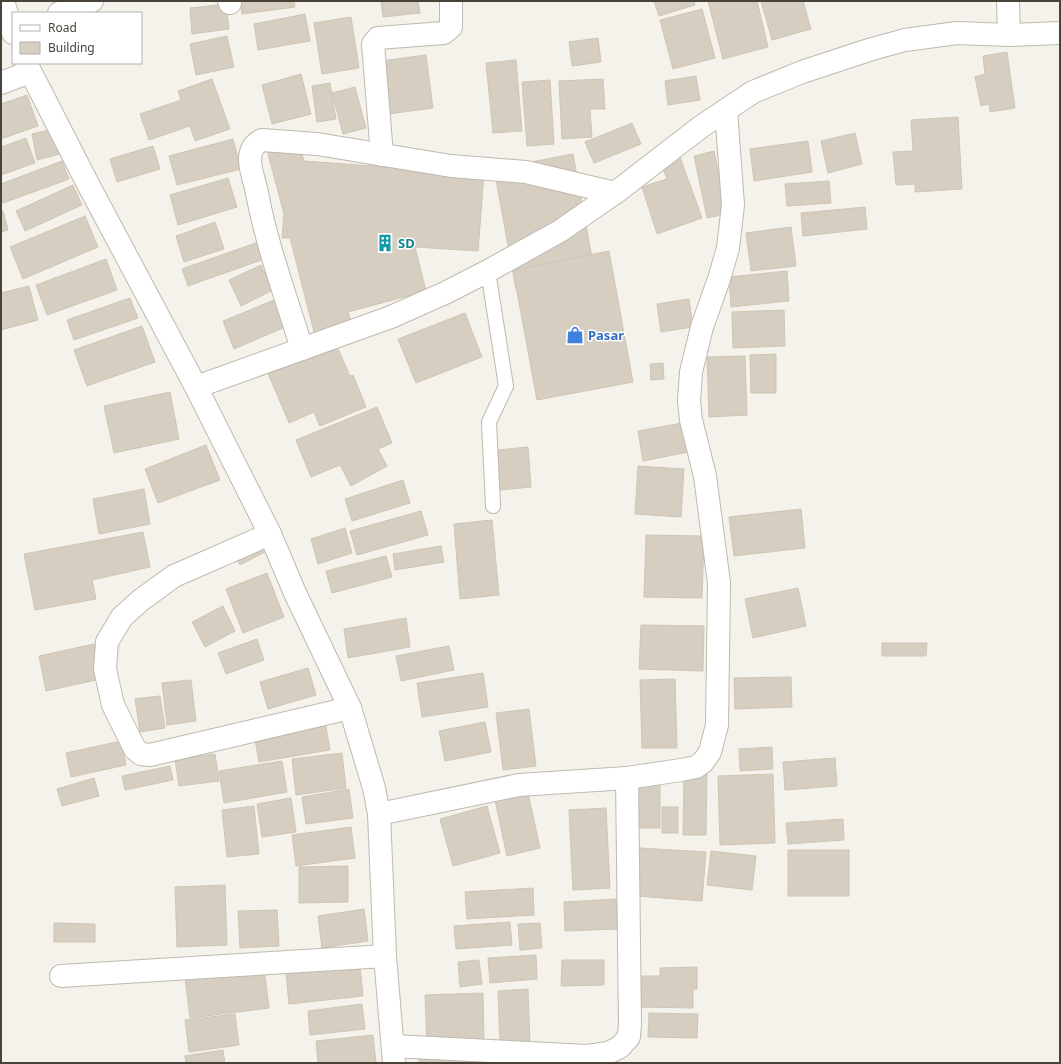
<svg xmlns="http://www.w3.org/2000/svg" width="1061" height="1064" viewBox="0 0 1061 1064" font-family="'Noto Sans',sans-serif">
	<rect width="100%" height="100%" fill="#f4f2eb"/>
	<!-- building -->
	<g fill="#d5cec1" stroke="#d0c5b5">
		<polygon points="240,1 294,1 295,7 242,14"/>
		<polygon points="381,1 418,1 420,13 383,17"/>
		<polygon points="654,1 694,1 695,5 659,16"/>
		<polygon points="708,1 757,1 768,47 723,59"/>
		<polygon points="761,1 803,1 811,29 772,40"/>
		<polygon points="226,4 229,29 192,34 190,8"/>
		<polygon points="702,9 715,58 673,69 660,20"/>
		<polygon points="305,14 310,41 258,50 254,24"/>
		<polygon points="351,17 359,68 322,74 314,23"/>
		<polygon points="227,36 234,67 196,75 190,44"/>
		<polygon points="598,38 601,62 572,66 569,42"/>
		<polygon points="1007,52 1015,108 990,112 989,104 981,106 975,77 985,74 983,56"/>
		<polygon points="426,55 433,108 388,114 381,61"/>
		<polygon points="516,60 522,131 493,133 486,63"/>
		<polygon points="301,74 311,114 272,124 262,85"/>
		<polygon points="696,76 700,100 668,105 665,81"/>
		<polygon points="212,79 230,129 195,141 190,126 149,140 140,114 181,100 178,91"/>
		<polygon points="603,79 605,109 590,109 592,137 562,139 559,81"/>
		<polygon points="550,80 554,144 527,146 522,82"/>
		<polygon points="330,83 336,119 317,122 312,86"/>
		<polygon points="355,87 366,128 343,134 332,93"/>
		<polygon points="27,95 38,126 1,139 1,104"/>
		<polygon points="958,117 962,189 915,192 915,184 896,185 893,152 913,151 911,120"/>
		<polygon points="632,123 641,144 594,163 585,142"/>
		<polygon points="54,129 60,154 37,160 32,134"/>
		<polygon points="855,133 862,164 828,173 821,141"/>
		<polygon points="26,138 35,163 1,175 1,147"/>
		<polygon points="233,139 241,169 177,185 169,156"/>
		<polygon points="298,141 304,161 484,174 478,251 415,247 426,291 348,312 351,323 315,336 290,238 282,238 284,214 267,150"/>
		<polygon points="808,141 812,172 754,181 750,149"/>
		<polygon points="153,146 160,169 117,182 110,159"/>
		<polygon points="714,151 727,214 707,218 694,156"/>
		<polygon points="573,154 595,274 516,289 494,169"/>
		<polygon points="680,157 702,218 657,234 642,187 667,179 661,164"/>
		<polygon points="62,161 69,179 3,203 1,198 1,184"/>
		<polygon points="228,178 237,207 178,225 170,195"/>
		<polygon points="829,181 831,203 787,206 785,184"/>
		<polygon points="73,185 82,205 25,231 16,211"/>
		<polygon points="865,207 867,229 803,236 801,213"/>
		<polygon points="1,211 3,211 8,230 1,232"/>
		<polygon points="85,216 98,247 23,279 10,247"/>
		<polygon points="215,222 224,249 184,262 176,236"/>
		<polygon points="791,227 796,266 751,271 746,233"/>
		<polygon points="264,240 270,257 188,286 182,269"/>
		<polygon points="609,251 633,382 537,400 513,270"/>
		<polygon points="106,259 117,290 47,315 36,285"/>
		<polygon points="261,265 273,290 241,306 229,280"/>
		<polygon points="787,271 789,301 731,307 729,277"/>
		<polygon points="29,286 38,320 1,330 1,293"/>
		<polygon points="130,298 138,318 74,340 67,320"/>
		<polygon points="279,298 290,325 234,349 223,321"/>
		<polygon points="689,299 693,327 661,332 657,304"/>
		<polygon points="784,310 785,346 733,348 732,312"/>
		<polygon points="465,313 482,357 416,383 398,339"/>
		<polygon points="142,326 155,362 87,386 74,350"/>
		<polygon points="335,342 350,376 353,375 366,407 320,426 314,412 289,423 267,371"/>
		<polygon points="776,354 776,393 751,393 750,355"/>
		<polygon points="745,356 747,415 709,417 707,357"/>
		<polygon points="663,363 664,379 651,380 650,364"/>
		<polygon points="170,392 179,439 114,453 104,406"/>
		<polygon points="377,407 392,443 378,449 387,466 351,486 340,465 311,477 296,440"/>
		<polygon points="682,423 688,452 643,461 638,431"/>
		<polygon points="206,445 220,480 158,503 145,469"/>
		<polygon points="528,447 531,487 500,490 497,450"/>
		<polygon points="638,466 684,469 681,517 635,514"/>
		<polygon points="403,480 410,503 352,521 345,499"/>
		<polygon points="144,489 150,524 99,534 93,499"/>
		<polygon points="801,509 805,548 734,556 729,517"/>
		<polygon points="421,511 428,535 357,555 350,531"/>
		<polygon points="492,520 499,595 460,599 454,524"/>
		<polygon points="345,528 352,553 318,564 311,539"/>
		<polygon points="143,532 150,567 92,580 96,599 35,610 24,554"/>
		<polygon points="646,535 704,536 702,598 644,597"/>
		<polygon points="262,539 267,551 240,565 234,553"/>
		<polygon points="441,546 444,562 395,570 393,554"/>
		<polygon points="386,556 392,577 332,593 326,571"/>
		<polygon points="267,573 284,617 243,633 226,589"/>
		<polygon points="798,588 806,626 753,638 745,599"/>
		<polygon points="223,606 235,631 205,647 192,622"/>
		<polygon points="406,618 410,647 348,658 344,629"/>
		<polygon points="641,625 704,626 703,671 639,669"/>
		<polygon points="257,639 264,660 226,674 218,653"/>
		<polygon points="882,643 927,643 926,656 882,656"/>
		<polygon points="94,644 101,679 46,691 39,656"/>
		<polygon points="449,646 454,670 401,681 396,656"/>
		<polygon points="308,668 316,695 268,709 260,682"/>
		<polygon points="483,673 488,707 422,717 417,683"/>
		<polygon points="791,677 792,707 735,709 734,678"/>
		<polygon points="675,679 677,748 642,748 640,680"/>
		<polygon points="191,680 196,721 167,725 162,683"/>
		<polygon points="160,696 165,728 140,732 135,699"/>
		<polygon points="529,709 536,766 503,770 496,713"/>
		<polygon points="325,722 330,750 259,762 254,734"/>
		<polygon points="485,722 491,752 445,761 439,731"/>
		<polygon points="121,741 126,765 71,777 66,753"/>
		<polygon points="772,747 773,769 740,771 739,749"/>
		<polygon points="342,753 346,788 296,795 292,759"/>
		<polygon points="215,754 219,781 179,786 175,759"/>
		<polygon points="835,758 837,786 785,790 783,762"/>
		<polygon points="282,761 287,792 224,803 219,771"/>
		<polygon points="170,766 173,780 125,790 122,776"/>
		<polygon points="684,772 707,772 706,835 683,835"/>
		<polygon points="773,774 775,843 720,845 718,776"/>
		<polygon points="94,778 99,796 62,806 57,789"/>
		<rect x="633" y="784" width="27" height="44"/>
		<polygon points="349,789 353,818 306,824 302,797"/>
		<polygon points="528,793 540,848 507,856 495,800"/>
		<polygon points="291,798 296,832 262,837 257,804"/>
		<polygon points="254,806 259,854 227,857 222,810"/>
		<polygon points="487,806 500,853 453,866 440,819"/>
		<rect x="662" y="807" width="16" height="26"/>
		<polygon points="606,808 610,888 573,890 569,810"/>
		<polygon points="843,819 844,840 788,844 786,823"/>
		<polygon points="351,827 355,858 296,866 292,835"/>
		<polygon points="640,848 706,852 702,901 636,896"/>
		<rect x="788" y="850" width="61" height="46"/>
		<polygon points="711,851 756,856 752,890 707,885"/>
		<polygon points="348,866 348,902 299,903 299,867"/>
		<polygon points="225,885 227,945 177,947 175,887"/>
		<polygon points="533,888 534,915 467,919 465,892"/>
		<polygon points="616,899 617,929 565,931 564,902"/>
		<polygon points="364,909 368,941 322,948 318,916"/>
		<polygon points="277,910 279,946 240,948 238,911"/>
		<polygon points="510,922 512,945 456,949 454,926"/>
		<polygon points="54,923 95,924 95,942 54,942"/>
		<polygon points="540,923 542,948 520,950 518,924"/>
		<polygon points="536,955 537,979 490,983 488,958"/>
		<polygon points="479,960 482,984 460,987 458,962"/>
		<polygon points="562,960 604,960 604,985 561,986"/>
		<polygon points="360,966 363,996 289,1004 286,973"/>
		<polygon points="697,967 697,989 693,989 693,1008 640,1007 640,976 660,976 660,968"/>
		<polygon points="264,968 269,1008 190,1018 185,978"/>
		<polygon points="528,989 530,1042 500,1044 498,991"/>
		<polygon points="483,993 484,1044 427,1046 425,995"/>
		<polygon points="362,1004 365,1029 310,1035 308,1011"/>
		<polygon points="649,1013 698,1014 697,1038 648,1037"/>
		<polygon points="235,1014 239,1045 189,1052 185,1020"/>
		<polygon points="373,1035 376,1063 318,1063 316,1041"/>
		<polygon points="223,1050 225,1063 186,1063 185,1056"/>
		<polygon points="497,1053 497,1063 419,1063 419,1055"/>
	</g>
	<g fill="none" stroke-linecap="round" stroke-linejoin="round">
		<!-- service casing -->
		<g stroke="#bfb9ae" stroke-width="16">
			<polyline id="service" points="488,271 506,386 489,422 493,506"/>
		</g>
		<!-- minor casing -->
		<g stroke="#bfb9ae" stroke-width="24">
			<g id="minor">
				<polyline points="229,1 230,3"/>
				<polyline points="1008,1 1009,35"/>
				<polyline points="59,13 92,1"/>
				<polyline points="1,83 30,72"/>
				<polyline points="382,155 373,44 378,38 444,33 451,27 451,1"/>
				<path d="M302,349C286,297 267,246 257,193C255,182 250,170 250,160C250,150 254,144 262,140L317,144L451,166L526,172L615,193"/>
				<polyline points="196,387 391,317 445,293 488,271 560,231 615,193 702,126 753,92 802,72 872,49 905,40 957,33 1009,35 1060,33"/>
				<polyline points="270,534 174,576 141,600 122,617 107,642 105,669 113,705 135,749 141,754 150,755 350,708"/>
				<polyline points="379,814 519,785 627,778 681,770 696,767 703,762 710,752 717,725 719,583 705,476 691,420 689,401 691,372 702,327 719,279 728,248 733,205 726,110"/>
				<polyline points="61,976 385,956"/>
				<polyline points="393,1046 587,1056 608,1053 620,1047 629,1037 630,1024 627,778"/>
			</g>
		</g>
		<!-- tertiary casing -->
		<g stroke="#bfb9ae" stroke-width="24">
			<g id="tertiary">
				<polyline points="3,1 13,33"/>
				<polyline points="26,63 89,186 196,387 270,534 295,593 350,708 374,788 379,814 385,956 394,1063"/>
			</g>
		</g>
		<!-- service -->
		<use href="#service" stroke="#fff" stroke-width="14"/>
		<!-- minor -->
		<use href="#minor" stroke="#fff" stroke-width="22"/>
		<!-- tertiary -->
		<use href="#tertiary" stroke="#fff" stroke-width="22"/>
	</g>
	<!-- icons -->
	<defs>
		<g id="building-bare" transform="scale(1.38)"><path d="M-4-6H4V6H1V3H-1V6H-4ZM-2.5-4.3h1.7v1.8h-1.7ZM.8-4.3h1.7v1.8H.8ZM-2.5-1h1.7V.8h-1.7ZM.8-1h1.7V.8H.8Z" fill="#0f9aa8" stroke="#fff" stroke-width="2.5" paint-order="stroke"/></g>
		<g id="shop-bare" transform="scale(1.38)"><path d="M-5-2.5h2.3a2.7 3.5 0 0 1 5.4 0H5L5.5 6h-11ZM-1.5-2.5h3a1.5 2.3 0 0 0-3 0Z" fill="#3f7fe0" stroke="#fff" stroke-width="2.5" paint-order="stroke"/></g>
	</defs>
	<g fill-rule="evenodd">
		<use href="#building-bare" x="385" y="243"/>
		<use href="#shop-bare" x="575" y="335"/>
	</g>
	<g text-anchor="middle" stroke-width="3" stroke-linejoin="round" paint-order="stroke">
		<!-- culture labels -->
		<g font-size="13" font-weight="bold" fill="#0d838f" stroke="#fff" text-anchor="start">
			<text x="398" y="248">SD</text>
		</g>
		<!-- shop labels -->
		<g font-size="13" font-weight="bold" fill="#366cbe" stroke="#fff" text-anchor="start">
			<text x="588" y="340">Pasar</text>
		</g>
	</g>
	<!-- border -->
	<rect width="1061" height="1064" fill="none" stroke="#484239" stroke-width="4"/>
	<!-- legend -->
	<rect x="12" y="12" width="130" height="52" fill="#ffffff" stroke="#b6b3b0"/>
	<rect x="20" y="25" width="20" height="6" fill="#ffffff" stroke="#b6b3b0"/>
	<text x="48" y="32" font-size="12" fill="#484239">Road</text>
	<rect x="20" y="42" width="20" height="12" fill="#d5cec1" stroke="#b6b3b0"/>
	<text x="48" y="52" font-size="12" fill="#484239">Building</text>
</svg>
